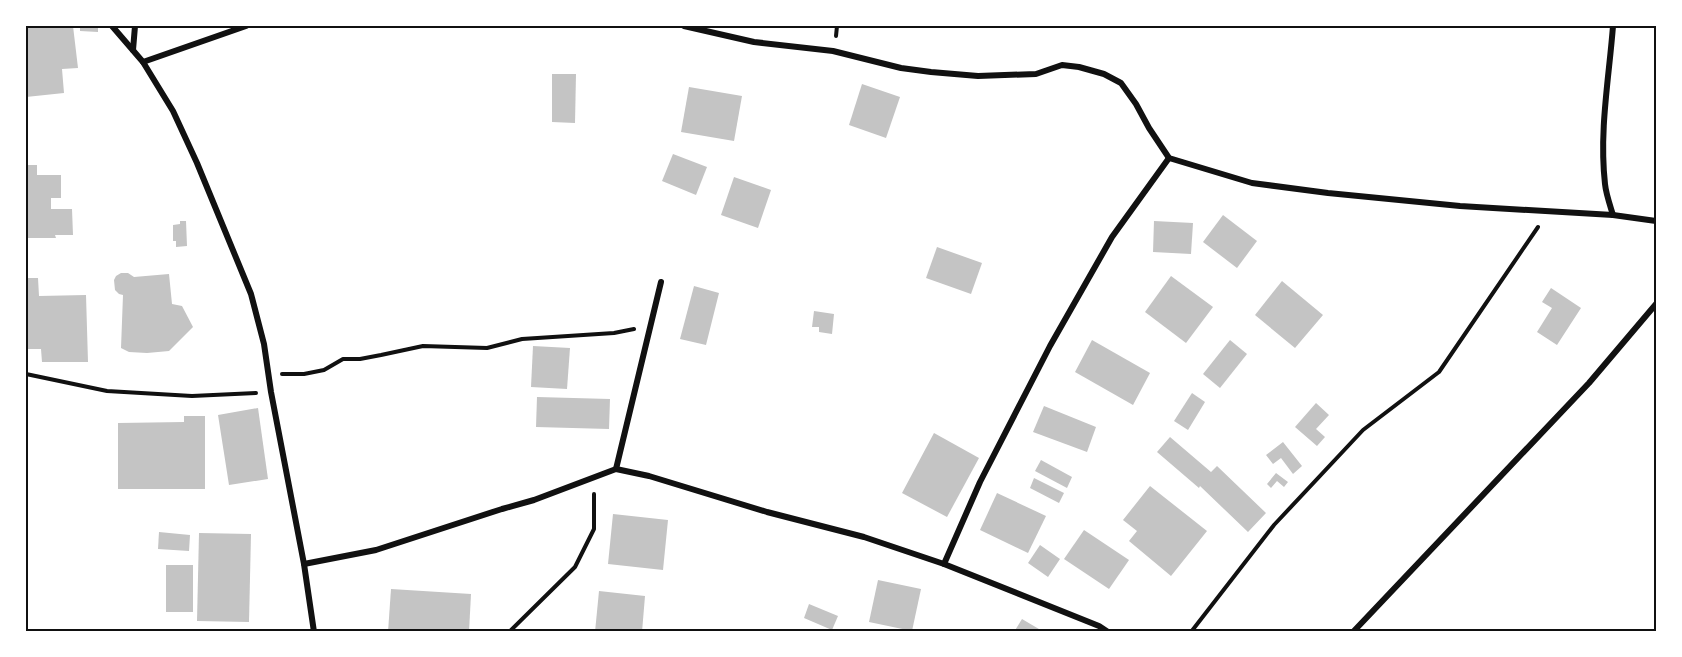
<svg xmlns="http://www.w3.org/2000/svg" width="1682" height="657" viewBox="0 0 1682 657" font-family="Karla,sans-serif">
	<rect width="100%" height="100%" fill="#fff"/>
	<!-- building -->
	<g fill="#c4c4c4">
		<polygon points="26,26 73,26 78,68 62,69 64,93 26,97"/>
		<polygon points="80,26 98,26 98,32 80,31"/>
		<polygon points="552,74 576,74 575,123 552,122"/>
		<polygon points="862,84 900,97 886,138 849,125"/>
		<polygon points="689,87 742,96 734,141 681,132"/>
		<polygon points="673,154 707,167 696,195 662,181"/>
		<polygon points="26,165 37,165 37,175 61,175 61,198 51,198 51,209 72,209 73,235 55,235 56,238 26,238"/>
		<polygon points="734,177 771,190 758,228 721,215"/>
		<polygon points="1223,215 1257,241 1237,268 1203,242"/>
		<polygon points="180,221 186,221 187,246 176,247 176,241 173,241 173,225 180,224"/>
		<polygon points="1154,221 1193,223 1191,254 1153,252"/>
		<polygon points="937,247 982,263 971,294 926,278"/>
		<polygon points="121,273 128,273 134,277 169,274 172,304 182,306 193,327 169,351 147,353 129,352 121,348 123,295 119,294 115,290 114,280 116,276"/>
		<polygon points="1171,276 1213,307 1186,343 1145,312"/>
		<polygon points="26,278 38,278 39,296 86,295 88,362 42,362 41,349 26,349"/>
		<polygon points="1282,281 1323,315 1295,348 1255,315"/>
		<polygon points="694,286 719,293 706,345 680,339"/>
		<polygon points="1551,288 1581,308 1557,345 1537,332 1552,308 1542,302"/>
		<polygon points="814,311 834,314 832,334 819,332 819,327 812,327"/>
		<polygon points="1092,340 1150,373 1133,405 1075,372"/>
		<polygon points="1230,340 1247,354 1220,388 1203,374"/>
		<polygon points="533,346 570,348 567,389 531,387"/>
		<polygon points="1192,393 1205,402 1188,430 1174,421"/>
		<polygon points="537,397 610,399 609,429 536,427"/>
		<polygon points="1316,403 1329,415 1316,429 1325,437 1317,446 1295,427"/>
		<polygon points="1044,406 1096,427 1087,452 1033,432"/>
		<polygon points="258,408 268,479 229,485 218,415"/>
		<polygon points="184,416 205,416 205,489 118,489 118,423 184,422"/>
		<polygon points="934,433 979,458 947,517 902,493"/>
		<polygon points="1170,437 1211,472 1217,466 1266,513 1248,532 1200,486 1199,488 1157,452"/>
		<polygon points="1283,442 1302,466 1293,474 1281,458 1273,464 1266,455"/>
		<polygon points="1041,460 1072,477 1067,488 1035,471"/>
		<polygon points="1276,473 1288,482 1284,487 1277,481 1271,488 1267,484"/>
		<polygon points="1034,478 1064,493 1059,503 1030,488"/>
		<polygon points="1150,486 1207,531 1171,576 1129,541 1137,531 1123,520"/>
		<polygon points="997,493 1046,516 1028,553 980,530"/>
		<polygon points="613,514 668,520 663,570 608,564"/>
		<polygon points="1084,530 1129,560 1109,589 1064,559"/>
		<polygon points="159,532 190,535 189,551 158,549"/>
		<polygon points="199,533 251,534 249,622 197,621"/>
		<polygon points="1040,545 1060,559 1048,577 1028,563"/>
		<rect x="166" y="565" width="27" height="47"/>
		<polygon points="878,580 921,589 912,631 869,622"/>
		<polygon points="391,589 471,594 469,632 388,632"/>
		<polygon points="599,591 645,596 642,632 595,632"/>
		<polygon points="809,604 838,616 832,630 804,618"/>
		<polygon points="1022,619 1044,632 1014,632"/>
	</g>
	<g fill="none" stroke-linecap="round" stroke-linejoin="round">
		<!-- path -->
		<g stroke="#111" stroke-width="4">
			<polyline points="836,36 837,26"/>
			<polyline points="26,374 107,391 192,396 256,393"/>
			<polyline points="282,374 304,374 324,370 343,359 360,359 381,355 423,346 487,348 522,339 614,333 634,329"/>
			<polyline points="509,632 575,567 594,529 594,494"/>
			<polyline points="1191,632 1274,525 1363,430 1439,372 1538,227"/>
		</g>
		<!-- minor -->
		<g stroke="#111" stroke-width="6">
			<polyline points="112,26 143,62 173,111 197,163 251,294 264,344 271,392 304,564 314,632"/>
			<polyline points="684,26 754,42 833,51 901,68 931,72 978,76 1036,74 1062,65 1079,67 1104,74 1121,83 1136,104 1149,128 1169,158 1252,183 1328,193 1460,206 1613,215 1656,221"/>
			<path d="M1613,26C1609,78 1599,131 1605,184C1606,194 1610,205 1613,215"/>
			<polyline points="133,50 135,26"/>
			<polyline points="143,62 246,26"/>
			<polyline points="616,469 661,282"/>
			<polyline points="304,564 376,550 502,509 534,500 616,469 649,476 767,512 864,537 944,564 1099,626 1108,632"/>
			<polyline points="944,564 980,482 1050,346 1112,237 1169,158"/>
			<polyline points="1353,632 1589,383 1656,304"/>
		</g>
	</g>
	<!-- border -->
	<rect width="1682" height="657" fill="none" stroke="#ffffff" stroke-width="54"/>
	<rect x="27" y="27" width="1628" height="603" fill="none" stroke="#111" stroke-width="2"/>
</svg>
